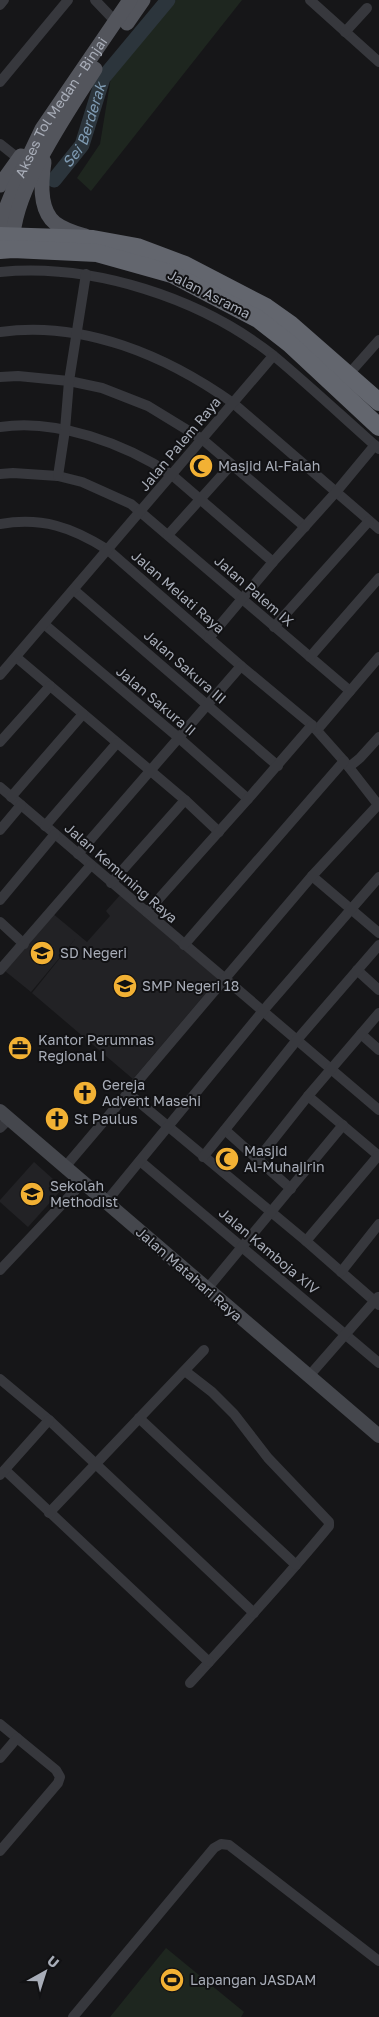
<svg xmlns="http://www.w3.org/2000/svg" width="379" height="2017" viewBox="0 0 379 2017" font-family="'Golos Text',sans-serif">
	<rect width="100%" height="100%" fill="#161618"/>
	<!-- built -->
	<g fill="#222225">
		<polygon points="121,894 218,979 133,1079 32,993 76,938 31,992 5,971 52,913 87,942 110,916 106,911"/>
		<polygon points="34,1162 63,1188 28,1227 0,1202 0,1200"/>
	</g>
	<!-- green -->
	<g fill="#1e261f">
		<polygon points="176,0 242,0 91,191 77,178 100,144 111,77"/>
		<polygon points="166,1948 244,2012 241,2017 110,2017"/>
	</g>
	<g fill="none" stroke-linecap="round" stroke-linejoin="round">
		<!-- river -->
		<path stroke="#2c353c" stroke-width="15" id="s1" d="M54,180L82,145L103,78L168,0"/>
		<!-- street -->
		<g stroke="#37383d" stroke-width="10">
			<polyline points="95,0 116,22"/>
			<polyline points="310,0 379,62"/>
			<polyline points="0,5 4,0"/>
			<polyline points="345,32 367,8"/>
			<polyline points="0,82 68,0"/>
			<polyline points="0,144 19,159"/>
			<path d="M0,272C93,263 201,298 274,356C310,386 344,418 379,449"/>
			<path d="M0,332C83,320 167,356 233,403L379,529"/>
			<polyline points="348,375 379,340"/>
			<polyline points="0,377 18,376 69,381 102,388 148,406 202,439 305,527"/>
			<path d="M0,427C56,418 126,444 172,475L273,562"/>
			<polyline points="0,474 13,473 58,476 82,482 131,504 350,691"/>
			<polyline points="58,476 65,430 69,381 86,274"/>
			<path d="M0,524C42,517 72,527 108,550L241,666L312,725L344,761L379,806"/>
			<polyline points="168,535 231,465"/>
			<polyline points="74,590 278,766"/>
			<polyline points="44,624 179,738 248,799"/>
			<polyline points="274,627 369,521"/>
			<polyline points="209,638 273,562 336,492 375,445"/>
			<polyline points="16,657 185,800 219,832"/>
			<polyline points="310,657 379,578"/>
			<polyline points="0,675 273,356"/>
			<polyline points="317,730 379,657"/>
			<polyline points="0,742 50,686"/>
			<polyline points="349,767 360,758 379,737"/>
			<polyline points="0,787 379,1110"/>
			<polyline points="11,797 83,714"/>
			<polyline points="45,826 117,743"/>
			<polyline points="0,830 21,805"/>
			<polyline points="78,854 241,666"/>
			<polyline points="312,876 379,933"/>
			<polyline points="111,883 185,800"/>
			<polyline points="0,900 55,834"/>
			<polyline points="147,912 248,799 312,725"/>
			<polyline points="0,922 24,944"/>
			<polyline points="184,945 344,761"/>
			<polyline points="0,970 91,865"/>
			<polyline points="357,970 379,990"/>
			<polyline points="361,1034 379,1050"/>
			<polyline points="128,1093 306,1241 379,1305"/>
			<polyline points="308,1096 379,1156"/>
			<polyline points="0,1128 9,1119"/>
			<polyline points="225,1130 291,1189"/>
			<polyline points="203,1157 296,1041 379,945"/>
			<polyline points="258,1159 308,1096 379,1013"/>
			<polyline points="140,1161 379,1363"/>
			<polyline points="65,1167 312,876 378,805"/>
			<polyline points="106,1202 262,1012 379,877"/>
			<polyline points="306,1241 378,1156"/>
			<polyline points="0,1270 83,1182"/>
			<polyline points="341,1272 379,1224"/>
			<polyline points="207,1289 343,1125"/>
			<path d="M185,1371L212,1392L234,1414L268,1458L329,1522V1526C285,1580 237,1631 190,1683"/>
			<polyline points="309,1376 378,1297"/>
			<polyline points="0,1379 49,1420 254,1613"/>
			<polyline points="139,1418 296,1565"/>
			<polyline points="5,1470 209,1662"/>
			<polyline points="0,1475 49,1420"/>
			<polyline points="49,1513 204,1350"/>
			<polyline points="0,1724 56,1770 60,1777 58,1783 0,1851"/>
			<polyline points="0,1758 17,1738"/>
			<polyline points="73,2017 214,1848 221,1844 229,1845 379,1961"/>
		</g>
		<!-- secondary -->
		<polyline stroke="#45474d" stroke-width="14" points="0,1111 379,1436"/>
		<!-- primary -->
		<g stroke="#53555c" stroke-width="15">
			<polyline points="127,23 143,0"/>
			<path d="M44,162C41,181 39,210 55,223C64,230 75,233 85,236"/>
			<polyline points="0,185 21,156"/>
			<path id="s2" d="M2,248L1,221L15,186L42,129L130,0"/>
			<path d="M13,248C8,197 68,112 95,69"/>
		</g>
		<!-- highway -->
		<g stroke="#63666e" stroke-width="18">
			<polyline points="0,236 93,239 137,247 185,265 266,307 290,324 379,402"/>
			<polyline points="0,250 13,249 97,253 172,274 258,319 290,344 379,427"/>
		</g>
	</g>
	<!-- icons -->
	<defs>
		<g id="mosque-disc" transform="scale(1.25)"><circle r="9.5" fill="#f2b134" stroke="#111113"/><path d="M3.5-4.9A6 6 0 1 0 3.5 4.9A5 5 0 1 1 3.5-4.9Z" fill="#111"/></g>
		<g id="school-disc" transform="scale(1.25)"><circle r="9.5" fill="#f2b134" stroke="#111113"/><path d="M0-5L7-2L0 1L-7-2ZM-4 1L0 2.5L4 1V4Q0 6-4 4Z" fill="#111"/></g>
		<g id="office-disc" transform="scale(1.25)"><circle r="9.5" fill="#f2b134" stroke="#111113"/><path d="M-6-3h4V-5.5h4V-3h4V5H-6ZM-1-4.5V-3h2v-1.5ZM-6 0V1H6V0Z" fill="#111"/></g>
		<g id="church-disc" transform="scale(1.25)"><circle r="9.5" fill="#f2b134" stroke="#111113"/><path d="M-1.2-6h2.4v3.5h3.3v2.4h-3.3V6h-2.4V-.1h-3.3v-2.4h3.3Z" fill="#111"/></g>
		<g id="stadium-disc" transform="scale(1.25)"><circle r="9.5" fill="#f2b134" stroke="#111113"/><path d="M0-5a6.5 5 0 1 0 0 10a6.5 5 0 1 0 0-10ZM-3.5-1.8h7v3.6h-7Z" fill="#111"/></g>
	</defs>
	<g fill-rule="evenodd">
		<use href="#mosque-disc" x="201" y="466"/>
		<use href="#school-disc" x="42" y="953"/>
		<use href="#school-disc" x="125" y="986"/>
		<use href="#office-disc" x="20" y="1048"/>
		<use href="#church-disc" x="85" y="1093"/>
		<use href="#church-disc" x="57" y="1119"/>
		<use href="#mosque-disc" x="227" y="1159"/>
		<use href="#school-disc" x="32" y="1194"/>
		<use href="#stadium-disc" x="172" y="1980"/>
	</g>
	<g text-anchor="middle" stroke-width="4" stroke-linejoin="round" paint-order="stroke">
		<!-- street labels -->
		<g font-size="14" fill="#a8adb8" stroke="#111113">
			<text dy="5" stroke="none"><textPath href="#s2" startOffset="156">Akses Tol Medan - Binjai</textPath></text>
			<text transform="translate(209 294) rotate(27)" y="5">Jalan Asrama</text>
			<text transform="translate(180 444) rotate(-50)" y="5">Jalan Palem Raya</text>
			<text transform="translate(254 591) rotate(41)" y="5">Jalan Palem IX</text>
			<text transform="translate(178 592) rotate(41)" y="5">Jalan Melati Raya</text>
			<text transform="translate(185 667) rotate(41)" y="5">Jalan Sakura III</text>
			<text transform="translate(156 701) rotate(40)" y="5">Jalan Sakura II</text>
			<text transform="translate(121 873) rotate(41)" y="5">Jalan Kemuning Raya</text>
			<text transform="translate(269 1251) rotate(40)" y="5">Jalan Kamboja XIV</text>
			<text transform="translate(189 1274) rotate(41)" y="5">Jalan Matahari Raya</text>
		</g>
		<!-- poi labels -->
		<g font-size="14" fill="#a8adb8" stroke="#111113" text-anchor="start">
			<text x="218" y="471">Masjid Al-Falah</text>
			<text x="60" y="958">SD Negeri</text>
			<text x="142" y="991">SMP Negeri 18</text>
			<text x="38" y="1045">Kantor Perumnas<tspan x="38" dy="16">Regional I</tspan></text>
			<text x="102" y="1090">Gereja<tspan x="102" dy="16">Advent Masehi</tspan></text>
			<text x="74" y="1124">St Paulus</text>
			<text x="244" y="1156">Masjid<tspan x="244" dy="16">Al-Muhajirin</tspan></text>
			<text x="50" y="1191">Sekolah<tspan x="50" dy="16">Methodist</tspan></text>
			<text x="190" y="1985">Lapangan JASDAM</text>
		</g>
		<!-- water labels -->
		<g font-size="15" font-style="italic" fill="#7f9bb3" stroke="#111113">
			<text dy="5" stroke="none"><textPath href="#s1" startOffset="64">Sei Berderak</textPath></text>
		</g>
	</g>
	<!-- north arrow -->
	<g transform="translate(45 1972) rotate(39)" stroke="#111113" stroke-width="4" paint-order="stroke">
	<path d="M0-4L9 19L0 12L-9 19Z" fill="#a8adb8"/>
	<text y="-8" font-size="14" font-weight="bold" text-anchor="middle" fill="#a8adb8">U</text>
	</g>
</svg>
